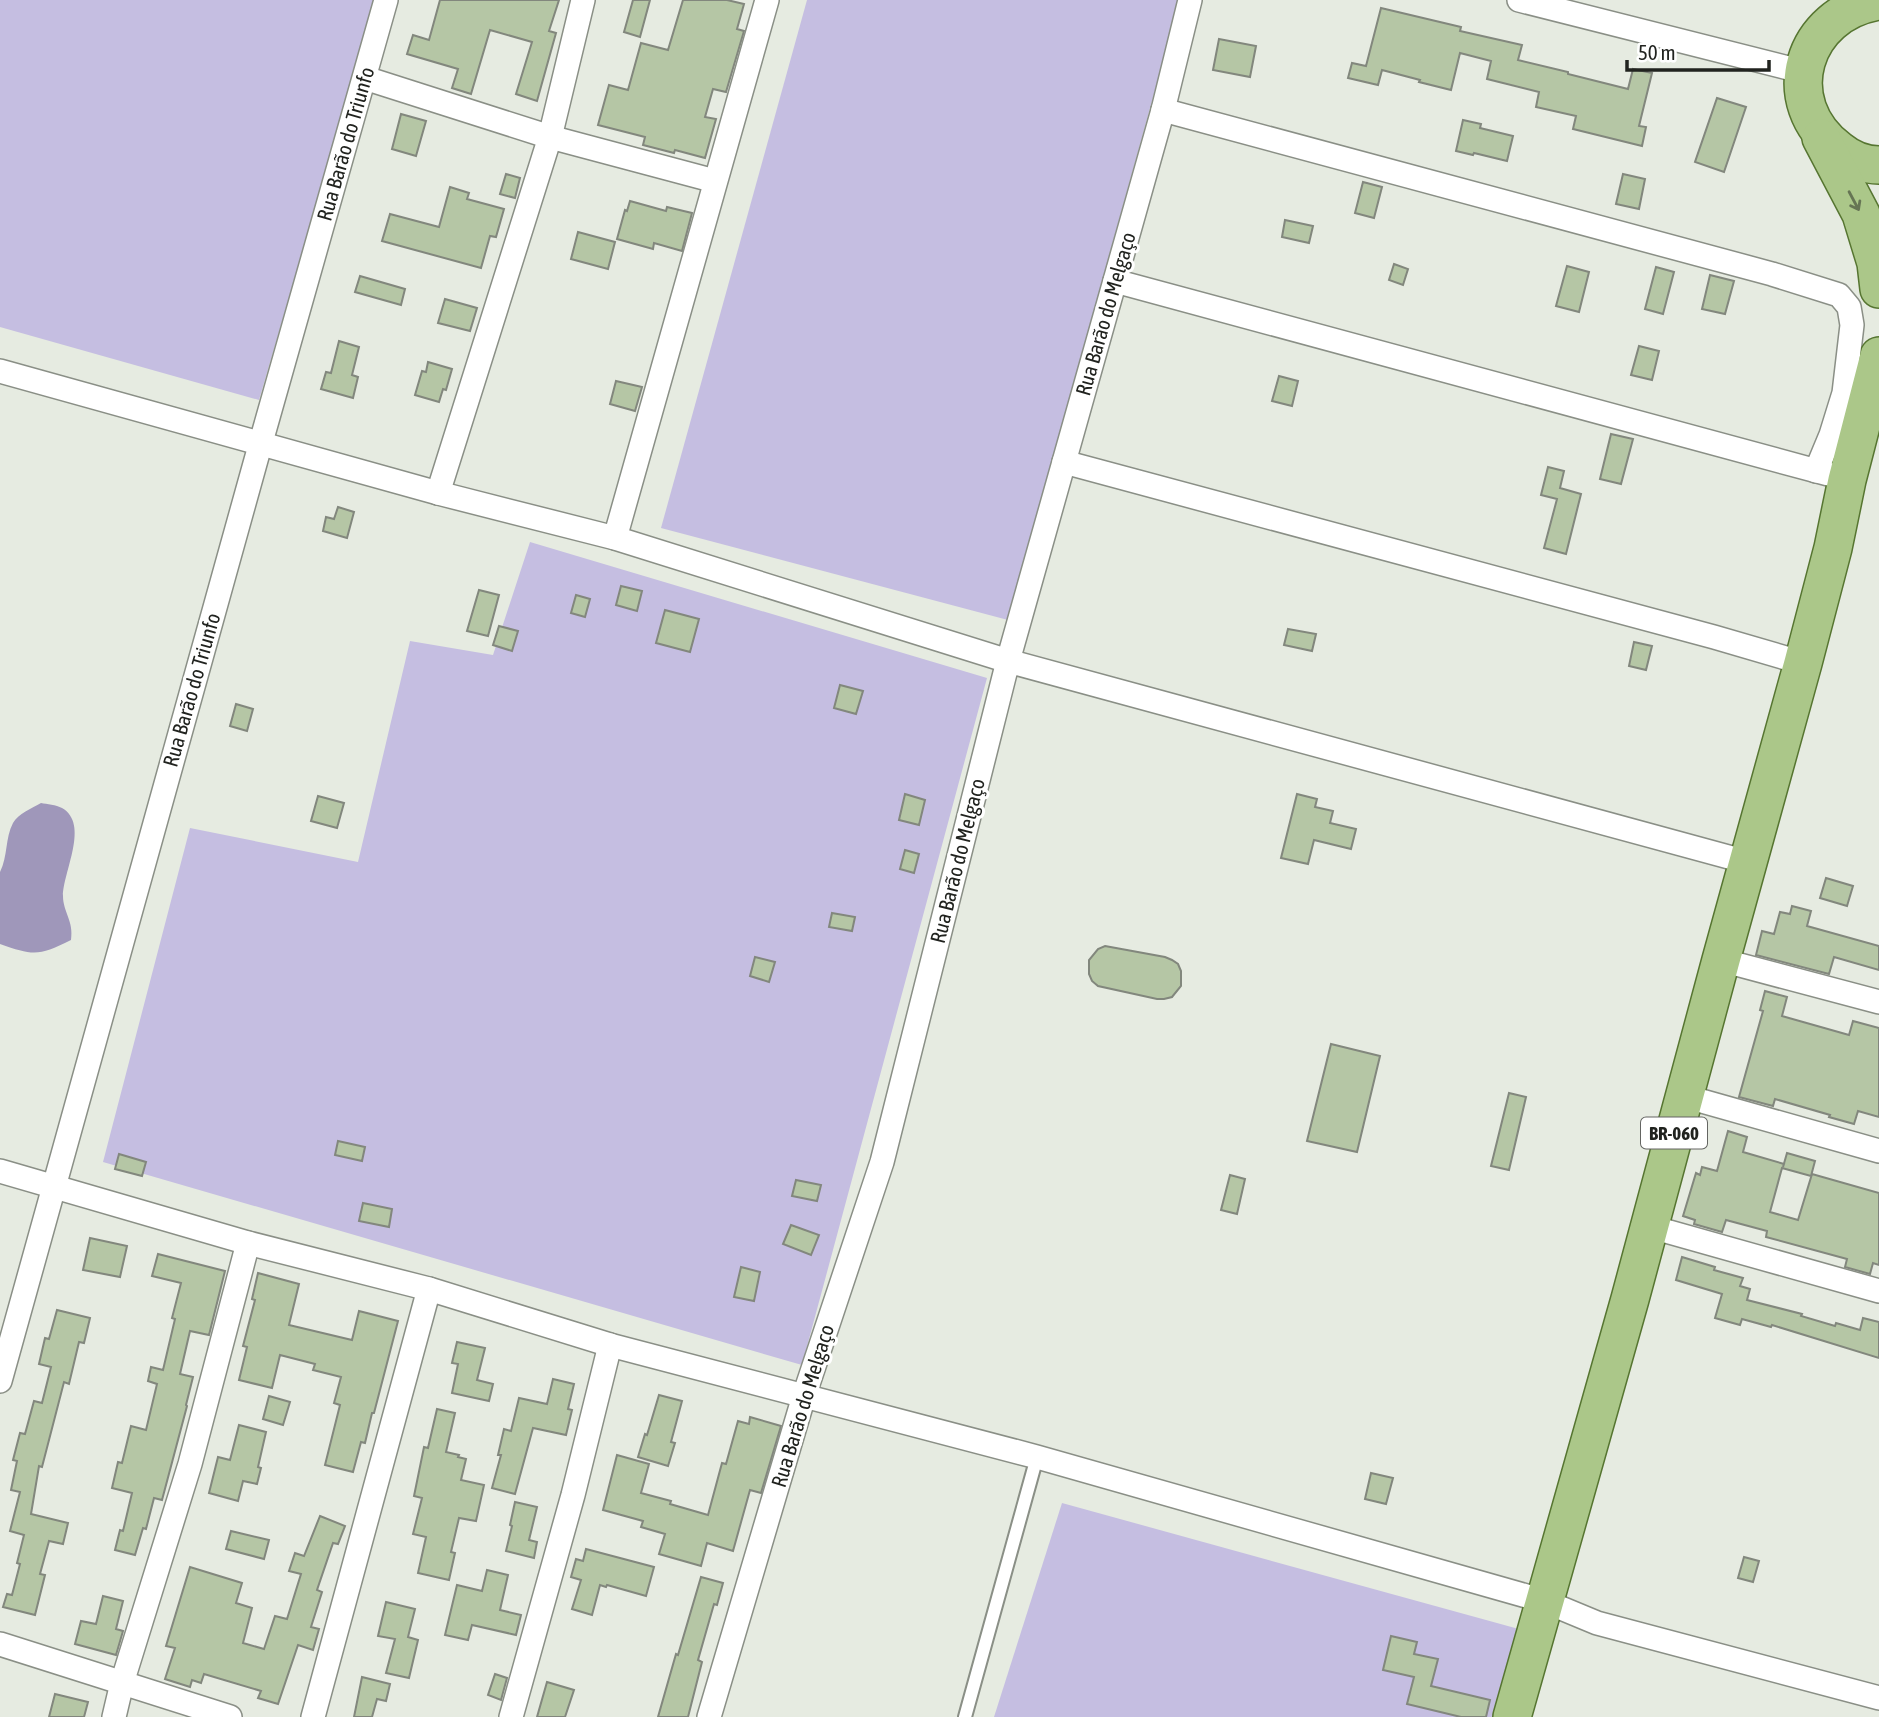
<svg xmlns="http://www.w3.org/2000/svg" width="1879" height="1717" viewBox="0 0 1879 1717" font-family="'Asap Condensed',sans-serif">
	<rect width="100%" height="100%" fill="#e6ebe1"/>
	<!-- green -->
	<g fill="#c5bee1">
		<polygon points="0,0 376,0 259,400 0,327"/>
		<polygon points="807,0 1180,0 1008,620 661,528"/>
		<polygon points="530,542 987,678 802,1365 103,1162 190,828 358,862 410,641 493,655"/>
		<polygon points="1062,1503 1526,1631 1501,1717 994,1717"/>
	</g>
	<!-- water -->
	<path fill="#9f97ba" d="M41,803C47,804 56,805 62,808C90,824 63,872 63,896C63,912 74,921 71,940C39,956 34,956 0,944V872C8,856 5,838 13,823C18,814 32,808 41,803Z"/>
	<!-- building -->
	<g fill="#b5c6a5" stroke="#82877d" stroke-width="2">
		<polygon points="440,0 559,0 549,31 556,33 537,101 516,94 532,42 490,30 471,94 452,88 458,69 407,54 413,35 429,40"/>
		<polygon points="633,0 650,0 640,37 624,32"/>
		<polygon points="683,0 727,0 744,4 737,29 744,31 726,92 713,89 705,117 716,119 705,158 675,150 674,153 643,145 645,137 598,125 609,85 628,90 641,43 668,50"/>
		<polygon points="1381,8 1461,27 1460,31 1522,45 1518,60 1568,72 1568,74 1628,89 1633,69 1652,73 1639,126 1646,127 1642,146 1573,129 1576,116 1536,107 1539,92 1487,79 1491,61 1460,53 1451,90 1419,82 1420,80 1382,70 1378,85 1348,78 1352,63 1366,66"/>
		<polygon points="1219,39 1256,46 1250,77 1213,70"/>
		<polygon points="1717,98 1746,107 1724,172 1695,162"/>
		<polygon points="401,114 426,121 416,156 392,149"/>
		<polygon points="1463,120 1481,124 1480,128 1513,136 1507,161 1474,153 1473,155 1456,151"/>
		<polygon points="506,174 520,178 515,198 500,194"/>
		<polygon points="1623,174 1645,179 1639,209 1616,204"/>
		<polygon points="1363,182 1382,187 1374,218 1355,213"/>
		<polygon points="450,187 469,193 467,199 504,209 496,237 490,236 481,268 382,241 390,214 439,227"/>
		<polygon points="630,201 666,211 667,207 692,213 682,251 654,243 653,249 617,239 625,210 627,211"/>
		<polygon points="1285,220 1313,226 1309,243 1282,237"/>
		<polygon points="578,232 615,242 608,269 571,259"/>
		<polygon points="1394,264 1408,269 1403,285 1389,280"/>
		<polygon points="1567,266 1589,272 1579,312 1556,306"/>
		<polygon points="1656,267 1674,272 1663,314 1645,309"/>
		<polygon points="1710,275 1734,281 1725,314 1702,309"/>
		<polygon points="360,276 405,289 401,305 355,292"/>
		<polygon points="445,299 477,308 470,331 438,323"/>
		<polygon points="339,341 359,347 352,375 358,377 353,398 321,389 326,372 331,373"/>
		<polygon points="1639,346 1659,351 1652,380 1631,375"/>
		<polygon points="428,362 452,369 446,390 443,389 439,402 415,395 422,371 426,372"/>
		<polygon points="1279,376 1298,381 1292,406 1272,401"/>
		<polygon points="616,381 642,387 635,411 610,404"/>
		<polygon points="1611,434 1633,439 1621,484 1600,479"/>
		<polygon points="1548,467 1564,471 1560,488 1581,494 1566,554 1544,548 1557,499 1541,495"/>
		<polygon points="338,507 354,512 347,538 323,531 326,517 334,519"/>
		<polygon points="621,586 642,591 637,611 616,605"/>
		<polygon points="479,590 499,595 488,636 467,631"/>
		<polygon points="576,595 590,599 585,617 571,613"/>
		<polygon points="665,610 699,619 690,652 656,643"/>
		<polygon points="499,626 518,631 512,651 493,645"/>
		<polygon points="1288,629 1316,634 1312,651 1284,645"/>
		<polygon points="1634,642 1652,646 1646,670 1629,666"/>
		<polygon points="840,685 863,691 856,714 834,708"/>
		<polygon points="236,704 253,709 247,731 230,726"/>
		<polygon points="905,794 925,800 919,825 899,820"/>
		<polygon points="1297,794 1317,799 1315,807 1333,811 1330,823 1356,829 1351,849 1314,840 1308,864 1281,858"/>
		<polygon points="318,796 344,803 337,828 311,821"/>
		<polygon points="905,850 919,854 914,873 900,869"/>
		<polygon points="1826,878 1853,886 1847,906 1820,898"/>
		<polygon points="1792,906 1811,911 1807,926 1879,946 1879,970 1834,957 1829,974 1756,955 1762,931 1774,934 1780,912 1790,914"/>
		<polygon points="832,913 855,917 852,931 829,927"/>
		<polygon points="1105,946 1165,957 1172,960 1178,964 1181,971 1181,986 1172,997 1164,999 1157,999 1098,986 1092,981 1089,974 1089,960 1098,949"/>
		<polygon points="755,957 775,962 769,982 750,976"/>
		<polygon points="1765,991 1787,997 1782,1016 1849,1035 1853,1021 1879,1028 1879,1117 1858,1111 1854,1124 1829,1117 1830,1115 1775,1099 1773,1106 1739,1097 1763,1011 1760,1010"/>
		<polygon points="1331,1044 1380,1056 1357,1152 1307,1141"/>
		<polygon points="1509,1093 1526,1097 1509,1170 1491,1166"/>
		<polygon points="1728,1131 1747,1137 1743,1152 1784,1164 1783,1167 1787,1153 1815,1161 1811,1176 1782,1168 1770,1212 1798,1220 1812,1174 1879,1193 1879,1265 1873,1263 1870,1274 1845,1267 1847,1259 1766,1237 1767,1231 1726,1220 1722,1232 1694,1224 1695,1220 1683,1216 1696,1173 1700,1175 1702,1167 1717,1171"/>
		<polygon points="338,1141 365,1147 362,1161 335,1155"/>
		<polygon points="119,1154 146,1162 142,1176 115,1169"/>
		<polygon points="1230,1175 1245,1179 1237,1214 1221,1210"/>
		<polygon points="796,1180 821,1185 817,1201 792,1196"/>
		<polygon points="363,1203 392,1209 389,1227 359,1221"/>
		<polygon points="791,1225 819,1235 811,1255 783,1244"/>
		<polygon points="90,1238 127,1246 120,1277 83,1270"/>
		<polygon points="158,1254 225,1271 209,1335 190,1331 180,1374 193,1377 186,1405 187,1406 162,1500 154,1498 146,1529 143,1528 135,1555 115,1550 120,1530 123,1531 132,1493 112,1488 118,1462 122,1463 131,1426 146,1430 157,1384 148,1381 151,1367 163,1370 175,1319 172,1318 181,1283 152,1276"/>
		<polygon points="1682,1257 1715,1267 1714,1270 1743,1278 1740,1286 1750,1289 1747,1300 1802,1314 1801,1316 1835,1326 1836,1323 1860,1330 1863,1318 1879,1322 1879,1358 1772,1325 1771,1327 1742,1319 1740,1325 1715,1318 1722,1294 1676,1280"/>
		<polygon points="741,1267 760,1272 754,1301 734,1297"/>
		<polygon points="258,1273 299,1284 289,1325 352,1340 359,1311 398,1321 374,1413 372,1413 365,1443 361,1442 353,1472 325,1465 340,1405 334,1403 341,1377 313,1370 315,1364 280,1355 272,1388 239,1380 247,1347 243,1346 255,1300 252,1299"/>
		<polygon points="57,1310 90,1318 84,1343 79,1342 69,1384 64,1382 42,1467 39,1466 31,1514 68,1523 63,1544 49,1541 40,1574 45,1575 35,1615 3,1607 7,1594 12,1595 20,1564 17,1563 24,1535 10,1531 20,1492 11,1490 17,1461 13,1460 20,1433 25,1434 34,1401 42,1403 51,1367 39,1364 45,1338 49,1339"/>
		<polygon points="457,1342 485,1348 477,1380 493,1384 489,1401 452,1393 458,1364 452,1363"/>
		<polygon points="553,1379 574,1384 568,1409 572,1410 566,1435 533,1428 515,1494 492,1488 501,1455 498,1455 504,1429 511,1431 519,1398 547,1404"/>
		<polygon points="659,1395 682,1401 671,1442 675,1443 668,1466 638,1457 645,1434 647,1435"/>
		<polygon points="269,1396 290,1402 283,1425 263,1419"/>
		<polygon points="437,1409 455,1413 446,1452 459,1455 458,1457 466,1459 461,1480 484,1485 476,1521 459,1518 451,1552 455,1553 449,1580 418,1573 426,1537 413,1534 422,1498 414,1496 424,1447 428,1448"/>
		<polygon points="750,1417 781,1426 761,1493 750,1490 733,1551 707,1543 701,1566 659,1554 665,1534 641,1527 643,1521 603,1510 617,1455 649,1464 641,1493 671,1501 670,1504 708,1515 722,1463 726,1464 738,1421 749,1424"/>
		<polygon points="239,1425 266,1432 258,1467 261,1468 257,1484 243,1481 238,1501 209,1493 218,1457 230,1460"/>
		<polygon points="1371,1473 1393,1478 1386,1504 1365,1499"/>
		<polygon points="515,1502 537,1507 529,1540 537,1542 534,1558 506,1551 512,1526 510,1525"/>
		<polygon points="320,1516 345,1526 338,1544 333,1543 317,1590 322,1592 311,1627 319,1629 313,1650 298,1645 278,1704 258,1698 261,1691 204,1674 201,1683 192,1680 190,1687 165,1679 175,1648 166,1646 190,1567 242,1583 236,1603 252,1608 243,1643 264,1649 275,1616 287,1619 301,1574 289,1571 295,1553 304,1556"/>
		<polygon points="231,1531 269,1540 264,1559 226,1549"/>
		<polygon points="586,1549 654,1567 646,1596 607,1585 606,1587 600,1585 592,1615 572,1609 581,1580 571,1577 576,1559 583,1561"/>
		<polygon points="1744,1557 1759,1561 1753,1582 1738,1578"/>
		<polygon points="487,1570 508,1575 500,1610 521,1615 516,1635 472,1625 468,1640 445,1635 457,1585 482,1591"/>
		<polygon points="701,1577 723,1583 717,1605 714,1604 698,1660 702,1662 688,1717 658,1717 676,1654 678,1655"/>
		<polygon points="103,1596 123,1601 116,1629 123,1631 116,1655 75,1644 81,1621 96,1624"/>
		<polygon points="386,1602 415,1609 408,1637 418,1640 409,1678 386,1673 395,1639 378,1636"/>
		<polygon points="1391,1636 1417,1642 1414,1654 1438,1659 1431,1686 1490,1700 1486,1717 1461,1717 1407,1704 1414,1677 1383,1670"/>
		<polygon points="495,1674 507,1678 501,1700 488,1695"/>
		<polygon points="362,1677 390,1684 386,1701 377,1699 372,1717 354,1717"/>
		<polygon points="547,1682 574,1690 565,1717 537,1717"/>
		<polygon points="55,1694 88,1702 84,1717 49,1717"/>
	</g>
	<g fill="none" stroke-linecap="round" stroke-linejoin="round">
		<!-- lane casing -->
		<g stroke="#8a8f86" stroke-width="16">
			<polyline id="lane" points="965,1717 1037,1457"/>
		</g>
		<!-- street casing -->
		<g stroke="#8a8f86" stroke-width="26">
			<g id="street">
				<polyline points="1519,0 1804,72"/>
				<polyline points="365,78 550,137 715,181"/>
				<polyline points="1163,110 1772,274 1839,295 1849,307 1852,325 1844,393 1831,435 1816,471"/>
				<polyline points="1115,281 1828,474"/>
				<polyline points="0,371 438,493 615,538 1008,661 1747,862"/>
				<polyline points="1064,462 1714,637 1803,663"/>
				<polyline points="438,493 550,137 583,0"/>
				<polyline points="615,538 767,0"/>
				<polyline points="1721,960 1879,1002"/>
				<polyline points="1684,1096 1879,1151"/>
				<polyline points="0,1171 248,1243 429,1289 610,1345 1037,1457 1544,1601 1597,1623 1879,1698"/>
				<polyline points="1648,1226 1879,1291"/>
				<polyline points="0,1381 261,442 386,0"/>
				<polyline points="0,1644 230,1717"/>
				<polyline points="114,1717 122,1683 190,1464 248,1243"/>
				<polyline points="313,1717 429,1289"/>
				<polyline points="511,1717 573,1495 610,1345"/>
				<polyline points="709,1717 804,1396 882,1162 1008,661 1163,110 1190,0"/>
			</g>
		</g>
		<!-- primary casing -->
		<g stroke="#567531" stroke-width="40">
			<g id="primary">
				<path d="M1879,1C1802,13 1775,102 1839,150C1850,159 1865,165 1879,165"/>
				<polyline points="1821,138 1861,214 1876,263 1879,289"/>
				<polyline points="1512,1717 1630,1299 1721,960 1803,663 1833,548 1847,480 1879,356"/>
			</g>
		</g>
		<!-- lane -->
		<use href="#lane" stroke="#fff" stroke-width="12"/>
		<!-- street -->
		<use href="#street" stroke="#fff" stroke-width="23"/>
		<!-- primary -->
		<use href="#primary" stroke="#abc789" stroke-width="37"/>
	</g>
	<!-- one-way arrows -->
	<defs><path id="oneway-shaft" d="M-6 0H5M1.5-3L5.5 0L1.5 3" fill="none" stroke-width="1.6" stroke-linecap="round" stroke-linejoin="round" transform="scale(1.75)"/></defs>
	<use stroke="#667554" href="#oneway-shaft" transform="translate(1854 201) rotate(62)"/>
	<g text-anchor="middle" stroke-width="6" stroke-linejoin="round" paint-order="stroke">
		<!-- shield labels -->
		<rect fill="#fff" stroke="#646562" stroke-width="2" x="1641" y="1117.5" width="66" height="31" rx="5"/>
		<g font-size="19" font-weight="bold" fill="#21231f">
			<text x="1674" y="1140">BR-060</text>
		</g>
		<!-- street labels -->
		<g font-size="21" fill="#21231f" stroke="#fff">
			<text transform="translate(346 144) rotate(-74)" y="7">Rua Barão do Triunfo</text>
			<text transform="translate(1106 314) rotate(-74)" y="7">Rua Barão do Melgaço</text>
			<text transform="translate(192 690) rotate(-74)" y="7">Rua Barão do Triunfo</text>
			<text transform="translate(958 861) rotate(-76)" y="7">Rua Barão do Melgaço</text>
			<text transform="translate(803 1406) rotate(-73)" y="7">Rua Barão do Melgaço</text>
		</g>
	</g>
	<!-- scale -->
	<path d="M1627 60v10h142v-10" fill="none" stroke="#21231f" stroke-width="3.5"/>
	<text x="1638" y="60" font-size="21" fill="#21231f" stroke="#ffffff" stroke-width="5" paint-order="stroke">50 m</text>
</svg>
